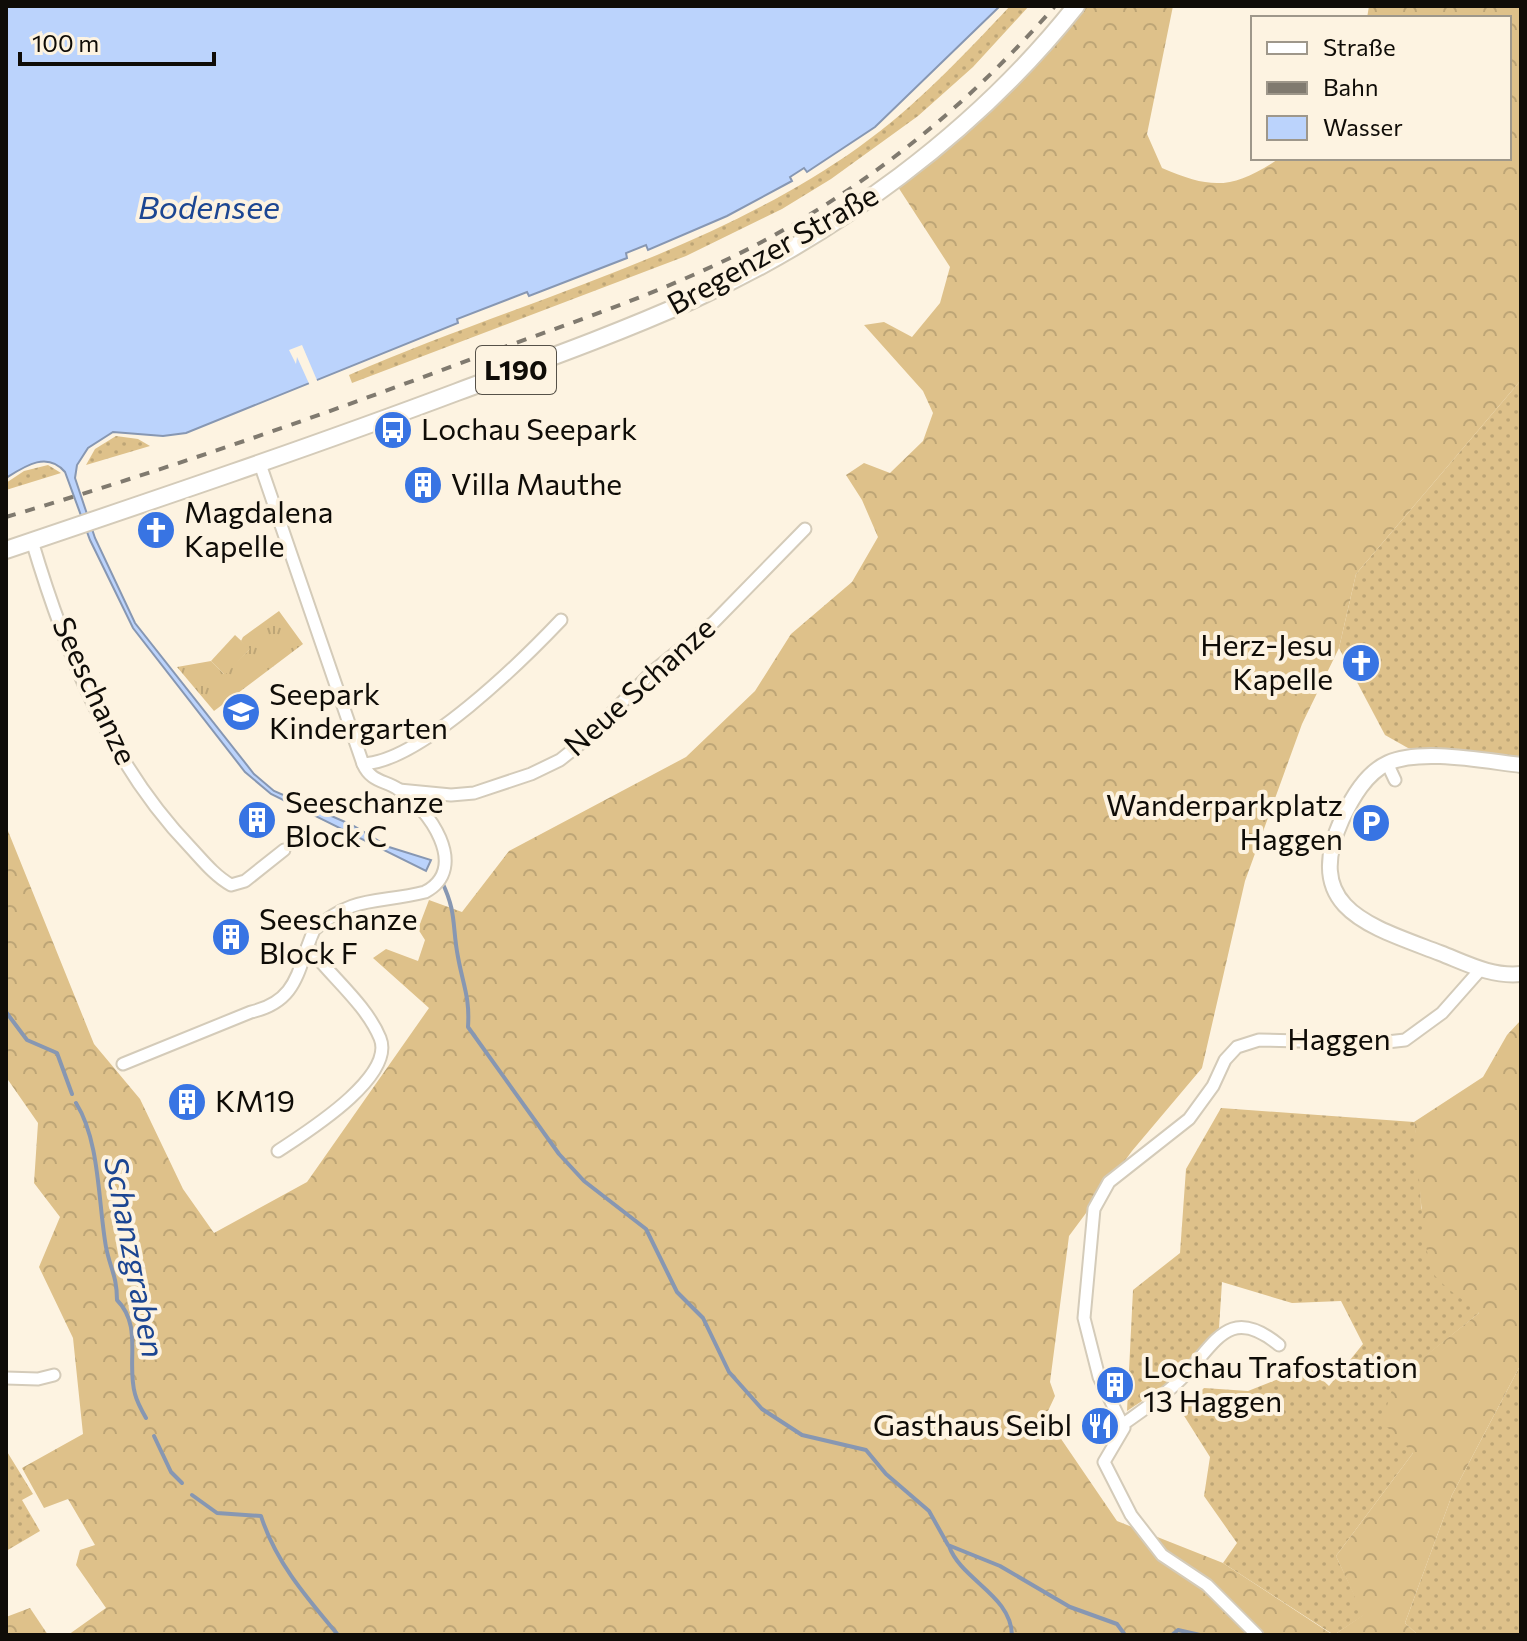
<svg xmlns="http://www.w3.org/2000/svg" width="1527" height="1641" viewBox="0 0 1527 1641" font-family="Commissioner,sans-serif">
	<defs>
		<pattern id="grass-dots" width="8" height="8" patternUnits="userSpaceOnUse" patternTransform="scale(2)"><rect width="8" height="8" fill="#dec18a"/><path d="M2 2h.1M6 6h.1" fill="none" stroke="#bda576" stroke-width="1.8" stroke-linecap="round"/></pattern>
		<pattern id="forest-crowns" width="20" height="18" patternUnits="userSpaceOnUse" patternTransform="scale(2)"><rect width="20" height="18" fill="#dec18a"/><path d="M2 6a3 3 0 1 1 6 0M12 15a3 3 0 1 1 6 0" fill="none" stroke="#bda576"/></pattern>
		<pattern id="park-tufts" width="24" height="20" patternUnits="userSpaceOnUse" patternTransform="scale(2)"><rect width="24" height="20" fill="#dec18a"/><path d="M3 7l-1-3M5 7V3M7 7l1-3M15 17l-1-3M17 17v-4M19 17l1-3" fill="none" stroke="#bda576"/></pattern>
	</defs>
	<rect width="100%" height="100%" fill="#fdf3e1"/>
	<!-- grass -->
	<g fill="url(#grass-dots)">
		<path d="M1010,6H1029L973,67L918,116L831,179L782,209L686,256L352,383L349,375C519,301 707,255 859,147C915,107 963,56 1010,6Z"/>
		<polygon points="1521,380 1521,757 1408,748 1385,735 1339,648 1356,574"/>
		<polygon points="116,436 138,439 150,446 86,465 95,449"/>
		<polygon points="48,465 61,473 6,490 6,483 24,471"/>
		<polygon points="1221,1108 1414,1122 1420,1155 1421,1208 1479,1313 1395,1381 1413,1453 1336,1556 1364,1615 1334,1635 1223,1563 1237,1543 1204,1496 1210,1457 1181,1411 1204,1388 1248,1391 1309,1367 1329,1386 1363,1344 1341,1301 1292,1303 1222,1282 1219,1328 1172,1381 1127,1411 1133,1290 1180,1253 1186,1169"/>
		<polygon points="1521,1364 1521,1635 1418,1635 1405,1623 1452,1495"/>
		<polygon points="6,1450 33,1494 22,1500 40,1531 6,1551"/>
	</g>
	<!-- forest -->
	<g fill="url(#forest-crowns)">
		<path d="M1084,6H1173L1147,134L1162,168C1213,190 1233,189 1280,158H1509V18H1367L1369,6H1521V380L1356,574L1339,648L1302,724L1245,881L1202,1068L1132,1151L1069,1236L1050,1382L1055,1396L1048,1411L1055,1430L1117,1521L1223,1563L1333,1635H68L106,1608L76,1565L80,1550L95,1545L68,1499L44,1508L22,1468L83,1434L73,1338L39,1267L60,1217L34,1183L38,1123L6,1077V826L94,1044L140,1099L183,1189L214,1233L307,1182L429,1008L373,958L386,949L418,961L425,940L418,929L429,900L462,912L509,851L686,757L755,691L791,634L852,582L878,537L862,500L846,475L864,463L890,473L923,441L933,413L923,391L864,325L884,322L912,337L940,303L950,267L898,187C968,132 1029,75 1084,6Z"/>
		<path d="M1521,1020V1364L1452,1495L1405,1623L1418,1635H1334L1363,1615L1336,1556L1413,1453L1382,1422L1395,1380L1479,1313C1466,1301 1448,1291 1436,1277C1421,1260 1419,1151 1414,1122L1483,1077L1507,1035Z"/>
		<polygon points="30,1608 48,1635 6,1635 6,1617"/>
	</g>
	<!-- park -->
	<polygon fill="url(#park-tufts)" points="279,611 303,644 214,711 177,667 211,661 224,674 249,650 241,641 243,637"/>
	<!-- garden -->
	<polygon fill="#dec18a" points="235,635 250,649 225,675 211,661"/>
	<!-- water -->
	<path fill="#bbd3fc" stroke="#8797b2" stroke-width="2" d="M6,6H1000L875,127L807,172L804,168L790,177L792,181L727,216L648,250L646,245L626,253L627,258L529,296L527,292L457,319L458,323L186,433L163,436L113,432L88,448L77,465L75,478L95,538L135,623L254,774L274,791L352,825L389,847L431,860L426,871L271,794L245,772L133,628L90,540L65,472C47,451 25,466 6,478Z"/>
	<!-- pier -->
	<polygon fill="#fdf3e1" points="302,345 319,385 311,388 297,357 296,364 289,350"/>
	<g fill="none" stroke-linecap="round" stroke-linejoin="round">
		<!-- stream -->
		<g stroke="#8797b2" stroke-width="4">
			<path d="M442,882C457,913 452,927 458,957C463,985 470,997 468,1027L559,1154L584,1181L646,1229L677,1292L703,1318L729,1372L762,1409L802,1435L866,1450L886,1474L929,1511L948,1545L1000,1566L1070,1607L1117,1624L1125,1635"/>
			<polyline points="6,1012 27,1040 57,1053 72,1094"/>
			<path d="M76,1103C100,1141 98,1202 106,1247C110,1268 117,1276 117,1300C143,1326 126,1363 135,1394C137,1402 142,1411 146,1418"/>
			<polyline points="154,1436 171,1472 182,1483"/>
			<path d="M192,1495L217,1513L261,1516C276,1563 307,1598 338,1635"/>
			<path d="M949,1546C961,1580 1011,1595 1012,1635"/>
			<polyline points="1172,1635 1178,1630 1200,1635"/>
		</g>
		<!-- minor casing -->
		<g stroke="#d4cbb9" stroke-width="15">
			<g id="minor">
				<path d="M32,541C65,652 110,764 191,848C203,861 215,876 231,885L245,881L284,850"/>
				<polyline points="1387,763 1395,780"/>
				<path d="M363,764C420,762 522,661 561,620"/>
				<polyline points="399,790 451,795 474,793 531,774 560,760 585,740 652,672 714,622 805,529"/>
				<path d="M123,1064L251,1012C299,1001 297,969 314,930C354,894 379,904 425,892C471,868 428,807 398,789C384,780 371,782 363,764L260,464"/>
				<path d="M278,1151C305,1133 396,1077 380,1038C366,1004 330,976 308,946"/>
				<polyline points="6,1378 38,1379 54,1375"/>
				<path d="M1122,1425C1143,1410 1164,1396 1181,1379C1215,1345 1228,1303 1279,1345"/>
				<polyline points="1257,1635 1207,1585 1162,1555 1131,1515 1104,1462 1124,1428 1099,1377 1084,1318 1094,1209 1109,1182 1189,1119 1213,1086 1225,1060 1237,1047 1259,1040 1378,1043 1405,1040 1442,1013 1480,970"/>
			</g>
		</g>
		<!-- tertiary casing -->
		<g stroke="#d4cbb9" stroke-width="18">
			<path id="tertiary" d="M1521,765C1485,761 1421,748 1388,763C1366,773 1352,798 1342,819C1301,909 1370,926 1440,953C1466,963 1491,977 1521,974"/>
		</g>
		<!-- primary casing -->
		<g stroke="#d4cbb9" stroke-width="20">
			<path id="primary" d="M6,550C157,499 308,448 457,392C535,363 614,335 690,301C837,234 976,132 1076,6"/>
		</g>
		<!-- minor -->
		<use href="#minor" stroke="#fff" stroke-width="11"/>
		<!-- tertiary -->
		<use href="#tertiary" stroke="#fff" stroke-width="14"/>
		<!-- primary -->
		<use href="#primary" stroke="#fff" stroke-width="16"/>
		<!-- rail -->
		<path stroke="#807a6f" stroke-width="4" stroke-dasharray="10 10" stroke-linecap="butt" d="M6,517C159,472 309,420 458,364C563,325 672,291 771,237C880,177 973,100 1055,6"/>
	</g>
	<!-- icons -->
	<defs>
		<g id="bus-disc" transform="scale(2)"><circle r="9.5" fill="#3874e3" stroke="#fdf3e1"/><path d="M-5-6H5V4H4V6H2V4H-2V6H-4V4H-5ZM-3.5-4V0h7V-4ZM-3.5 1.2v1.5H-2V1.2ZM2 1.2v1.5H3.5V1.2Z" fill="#fff"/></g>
		<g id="building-disc" transform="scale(2)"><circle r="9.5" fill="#3874e3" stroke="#fdf3e1"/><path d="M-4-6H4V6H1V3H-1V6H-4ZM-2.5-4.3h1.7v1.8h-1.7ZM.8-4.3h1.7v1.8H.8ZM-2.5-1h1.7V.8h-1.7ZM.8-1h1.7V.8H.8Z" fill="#fff"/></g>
		<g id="church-disc" transform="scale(2)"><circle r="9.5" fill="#3874e3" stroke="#fdf3e1"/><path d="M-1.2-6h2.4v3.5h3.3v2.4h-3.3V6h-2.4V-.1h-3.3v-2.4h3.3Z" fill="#fff"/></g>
		<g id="school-disc" transform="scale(2)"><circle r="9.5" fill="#3874e3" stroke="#fdf3e1"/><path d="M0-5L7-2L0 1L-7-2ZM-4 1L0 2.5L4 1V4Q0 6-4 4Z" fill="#fff"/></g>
		<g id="parking-disc" transform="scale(2)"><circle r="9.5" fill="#3874e3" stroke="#fdf3e1"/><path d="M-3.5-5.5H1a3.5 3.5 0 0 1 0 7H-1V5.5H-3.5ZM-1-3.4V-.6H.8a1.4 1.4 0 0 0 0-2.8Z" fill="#fff"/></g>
		<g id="restaurant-disc" transform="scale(2)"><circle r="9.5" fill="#3874e3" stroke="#fdf3e1"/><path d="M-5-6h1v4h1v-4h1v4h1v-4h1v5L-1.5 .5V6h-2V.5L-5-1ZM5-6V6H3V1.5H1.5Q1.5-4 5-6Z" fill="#fff"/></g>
	</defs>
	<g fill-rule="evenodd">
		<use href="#bus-disc" x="393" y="430"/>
		<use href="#building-disc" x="423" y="485"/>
		<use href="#church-disc" x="156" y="530"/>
		<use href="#church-disc" x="1361" y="663"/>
		<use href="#school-disc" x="241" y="712"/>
		<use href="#building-disc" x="257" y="820"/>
		<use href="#parking-disc" x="1371" y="823"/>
		<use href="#building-disc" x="231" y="937"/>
		<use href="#building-disc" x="187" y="1102"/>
		<use href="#building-disc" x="1115" y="1385"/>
		<use href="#restaurant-disc" x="1100" y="1426"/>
	</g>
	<g text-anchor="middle" stroke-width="8" stroke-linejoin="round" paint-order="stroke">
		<!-- shield labels -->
		<rect fill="#fdf3e1" stroke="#565148" stroke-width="2" x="476" y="346" width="80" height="48" rx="6"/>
		<g font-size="28" font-weight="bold" fill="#0f0c07">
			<text x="516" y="380">L190</text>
		</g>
		<!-- street labels -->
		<g font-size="30" fill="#0f0c07" stroke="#fdf3e1">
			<text transform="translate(773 250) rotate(-29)" y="10">Bregenzer Straße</text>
			<text transform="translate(640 687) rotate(-42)" y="10">Neue Schanze</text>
			<text transform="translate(94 691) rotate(65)" y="10">Seeschanze</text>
			<text x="1339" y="1050">Haggen</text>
		</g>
		<!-- poi labels -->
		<g font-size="30" fill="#0f0c07" stroke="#fdf3e1" text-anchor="start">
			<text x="421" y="440">Lochau Seepark</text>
			<text x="451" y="495">Villa Mauthe</text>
			<text x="184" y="523">Magdalena<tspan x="184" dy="34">Kapelle</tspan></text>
			<text x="1333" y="656" text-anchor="end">Herz-Jesu<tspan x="1333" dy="34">Kapelle</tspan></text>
			<text x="269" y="705">Seepark<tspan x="269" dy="34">Kindergarten</tspan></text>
			<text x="285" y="813">Seeschanze<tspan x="285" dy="34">Block C</tspan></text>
			<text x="1343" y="816" text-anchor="end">Wanderparkplatz<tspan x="1343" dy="34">Haggen</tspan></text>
			<text x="259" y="930">Seeschanze<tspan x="259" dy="34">Block F</tspan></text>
			<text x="215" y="1112">KM19</text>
			<text x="1143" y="1378">Lochau Trafostation<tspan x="1143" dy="34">13 Haggen</tspan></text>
			<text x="1072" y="1436" text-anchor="end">Gasthaus Seibl</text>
		</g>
		<!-- water labels -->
		<g font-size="32" font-style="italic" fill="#1c4692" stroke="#fdf3e1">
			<text x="209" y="219">Bodensee</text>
			<text transform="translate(134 1257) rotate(79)" y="11">Schanzgraben</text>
		</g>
	</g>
	<!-- border -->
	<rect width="1527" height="1641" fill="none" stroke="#0f0c07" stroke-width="16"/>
	<!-- legend -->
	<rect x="1251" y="16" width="260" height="144" fill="#fdf3e1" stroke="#9e978a" stroke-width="2"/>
	<rect x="1267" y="42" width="40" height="12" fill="#ffffff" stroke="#9e978a" stroke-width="2"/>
	<text x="1323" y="56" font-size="24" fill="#0f0c07">Straße</text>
	<rect x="1267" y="82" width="40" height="12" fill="#807a6f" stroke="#9e978a" stroke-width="2"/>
	<text x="1323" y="96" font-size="24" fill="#0f0c07">Bahn</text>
	<rect x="1267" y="116" width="40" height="24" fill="#bbd3fc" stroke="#9e978a" stroke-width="2"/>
	<text x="1323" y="136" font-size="24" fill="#0f0c07">Wasser</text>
	<!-- scale -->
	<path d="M20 52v12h194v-12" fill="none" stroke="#0f0c07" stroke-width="4"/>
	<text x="32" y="52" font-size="24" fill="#0f0c07" stroke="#fdf3e1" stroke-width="6" paint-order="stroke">100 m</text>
</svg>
